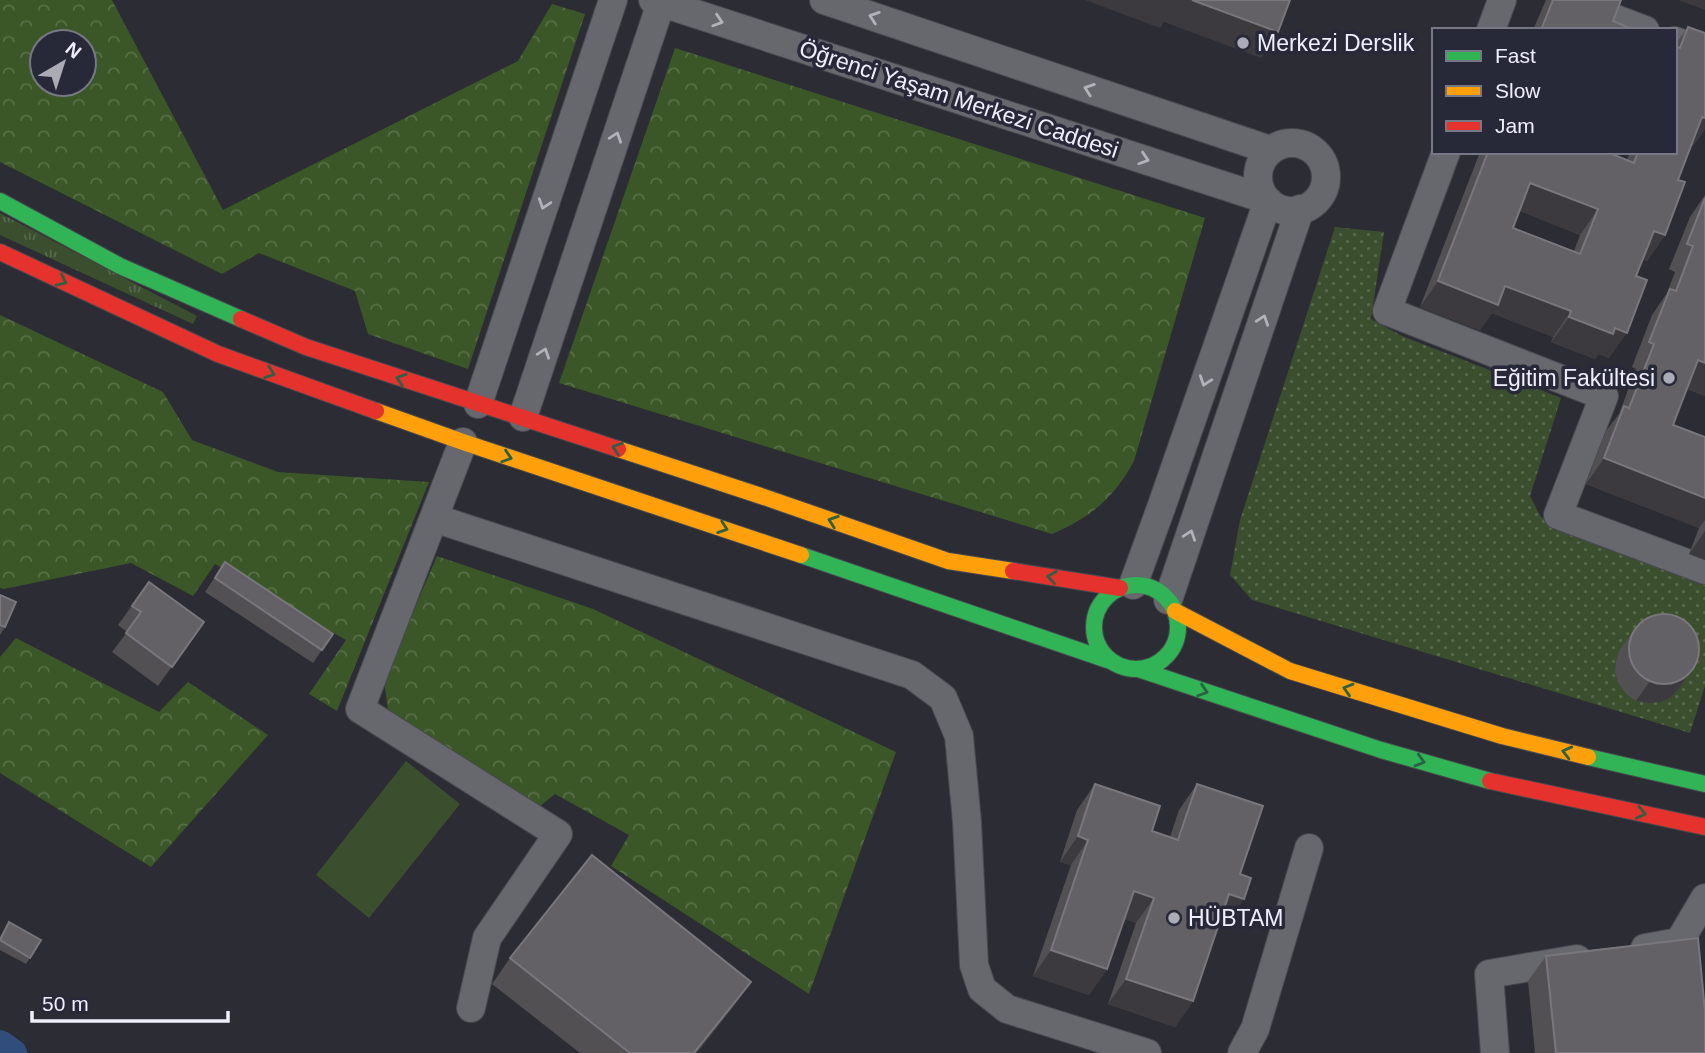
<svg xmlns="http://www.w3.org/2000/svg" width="1705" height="1053" viewBox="0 0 1705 1053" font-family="Arial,sans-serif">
	<defs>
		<pattern id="grass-tufts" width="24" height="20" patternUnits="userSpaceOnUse" patternTransform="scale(1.75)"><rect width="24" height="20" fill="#3b4f2e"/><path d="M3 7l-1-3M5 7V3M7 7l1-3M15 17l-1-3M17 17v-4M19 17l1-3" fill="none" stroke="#58694d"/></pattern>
		<pattern id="forest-crowns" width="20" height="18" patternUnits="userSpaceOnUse" patternTransform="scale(1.75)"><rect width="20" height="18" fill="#3b5727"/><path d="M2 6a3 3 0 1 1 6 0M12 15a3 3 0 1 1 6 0" fill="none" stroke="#586f47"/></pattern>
		<pattern id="park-dots" width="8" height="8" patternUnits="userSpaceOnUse" patternTransform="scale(1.75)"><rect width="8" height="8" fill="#3b4f2e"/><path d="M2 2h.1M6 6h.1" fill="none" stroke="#58694d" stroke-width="1.8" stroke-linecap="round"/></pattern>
	</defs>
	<rect width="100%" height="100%" fill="#2b2c34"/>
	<!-- grass -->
	<polygon fill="url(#grass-tufts)" points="0,213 197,316 193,324 0,235"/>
	<!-- forest -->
	<g fill="url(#forest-crowns)" fill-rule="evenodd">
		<path d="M0,0H112L223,210L518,61L552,4L585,14L468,369L368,334L355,291L259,253L222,274L0,162ZM84,42V84H42V42Z"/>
		<path d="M675,48L1205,218L1134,461C1114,498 1090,518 1052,534L559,383Z"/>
		<polygon points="0,315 163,392 192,440 278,472 429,482 337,711 309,694 346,640 215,564 193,596 131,563 4,589 0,588"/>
		<polygon points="437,556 593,609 896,752 809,994 611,866 629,835 555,794 535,810 389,719 384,680"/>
		<polygon points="16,638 159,712 188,682 268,735 151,867 0,773 0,657"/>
	</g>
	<!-- park -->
	<polygon fill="url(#park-dots)" points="1335,227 1384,232 1371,319 1402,336 1561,398 1530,496 1541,517 1705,583 1705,686 1690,733 1252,600 1230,575 1240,520"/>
	<!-- pitch -->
	<polygon fill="#3b4f2e" points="406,761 460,804 369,918 316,875"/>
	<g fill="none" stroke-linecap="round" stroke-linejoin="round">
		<!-- canal -->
		<polyline stroke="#314d7c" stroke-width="28" points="0,1044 13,1053"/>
		<!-- street casing -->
		<g stroke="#484950" stroke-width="30">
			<g id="street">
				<polyline points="653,0 1265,199"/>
				<polyline points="824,0 1270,150"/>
				<polyline points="1565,0 1645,30"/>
				<polyline points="1491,30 1502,0"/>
				<polyline points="1675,41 1705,52"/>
				<circle cx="1292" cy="177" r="34"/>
				<polyline points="1446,152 1387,311 1604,396 1558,515 1705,570"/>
				<polyline points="478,404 613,0"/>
				<polyline points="523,417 662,0"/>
				<polyline points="463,442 360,709 558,834 487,938 471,1008"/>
				<polyline points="434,518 912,675 943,698 959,736 967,822 974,965 982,989 1007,1009 1147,1053"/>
				<polyline points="1133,585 1161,508 1268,201"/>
				<polyline points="1168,600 1300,209"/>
				<polyline points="1645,948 1679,942 1705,898"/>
				<polyline points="1242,1053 1255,1029 1309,848"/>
				<polyline points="1495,1053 1489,974 1577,959"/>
			</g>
		</g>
		<!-- fast casing -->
		<g stroke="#484950" stroke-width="18">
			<g id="fast">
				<polyline points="0,201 120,266 241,319"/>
				<polyline points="801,555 1113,662"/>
				<circle cx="1136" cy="627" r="42"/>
				<polyline points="1138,669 1381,750 1490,781"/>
				<polyline points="1588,757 1705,784"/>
			</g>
		</g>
		<!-- slow casing -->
		<g stroke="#484950" stroke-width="18">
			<g id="slow">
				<polyline points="376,411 463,442 801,555"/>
				<polyline points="618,449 767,498 948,561 1013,571"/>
				<polyline points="1175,611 1290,671 1502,736 1588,757"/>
			</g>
		</g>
		<!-- jam casing -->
		<g stroke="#484950" stroke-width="18">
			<g id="jam">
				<polyline points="0,252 218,354 376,411"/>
				<polyline points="241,319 306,347 618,449"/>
				<polyline points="1013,571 1120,588"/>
				<polyline points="1490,781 1705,827"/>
			</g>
		</g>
		<!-- street -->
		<use href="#street" stroke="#66686e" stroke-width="28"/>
		<!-- fast -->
		<use href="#fast" stroke="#30b455" stroke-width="16"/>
		<!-- slow -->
		<use href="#slow" stroke="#ff9f0a" stroke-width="16"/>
		<!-- jam -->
		<use href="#jam" stroke="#e5322d" stroke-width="16"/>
	</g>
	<!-- wall -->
	<g fill="#535054" fill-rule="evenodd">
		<polygon points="1546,0 1620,0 1613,21 1634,30 1533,30"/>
		<path d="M1688,27L1705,33V129L1693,146L1691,145L1678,180L1665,235L1647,261L1643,259L1609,358L1598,354L1595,359L1551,342L1553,337L1492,313L1480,330L1420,307L1480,152H1607L1627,160L1630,152H1675V45ZM1520,211L1580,235L1574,251L1513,228Z"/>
		<polygon points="1705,195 1705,396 1687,389 1673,425 1705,437 1705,560 1689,554 1699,528 1586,484 1606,431 1619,414 1636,369 1632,367 1652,315 1667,293 1675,272 1669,269 1690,217"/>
		<polygon points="225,562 333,634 313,663 205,592"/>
		<polygon points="149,582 204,622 158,686 112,652 127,632 118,625"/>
		<polygon points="0,595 5,627 0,635"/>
		<polygon points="1634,630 1692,670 1678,690 1670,698 1660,702 1648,703 1636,701 1626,694 1619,684 1615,673 1616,661 1620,650"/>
		<polygon points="1095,784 1152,831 1170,837 1179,810 1197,784 1240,874 1226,924 1220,922 1193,1001 1175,1027 1108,1004 1136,923 1124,919 1107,969 1089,995 1033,976 1071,865 1060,862 1077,810"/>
		<polygon points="9,922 30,958 26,964 0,950 0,937"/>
		<polygon points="1546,956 1705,1053 1535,1053 1528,981"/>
		<polygon points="510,958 751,982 733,1007 697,1053 580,1053 492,984"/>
	</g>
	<!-- shaded-wall -->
	<g fill="#3c3a3f">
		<polygon points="1085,0 1192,0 1278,32 1261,58 1164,22 1160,28"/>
		<polygon points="1678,0 1705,0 1705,10"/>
		<polygon points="1702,117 1705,118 1705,129 1693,146 1684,142"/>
		<polygon points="1530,183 1598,209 1580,235 1512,208"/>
		<polygon points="1654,231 1665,235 1647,261 1636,257"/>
		<polygon points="1438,281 1505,286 1571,311 1553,337 1492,313 1480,330 1420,307"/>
		<polygon points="1569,317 1615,328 1627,333 1609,358 1598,354 1595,359 1551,342"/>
		<polygon points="1698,360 1705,363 1705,396 1680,386"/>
		<polygon points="1604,458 1705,498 1705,520 1699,528 1586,484"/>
		<polygon points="1705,531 1705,560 1689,554"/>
		<polygon points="1692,670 1678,690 1670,698 1660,702 1648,703 1636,701 1650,681"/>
		<polygon points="1078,836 1088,840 1071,865 1060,862"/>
		<polygon points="1134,891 1154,898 1136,923 1116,917"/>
		<polygon points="1229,894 1244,899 1226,924 1211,919"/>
		<polygon points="1051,950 1107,969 1089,995 1033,976"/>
		<polygon points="1126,979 1193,1001 1175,1027 1108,1004"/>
		<polygon points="751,982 733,1007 697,1053 694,1053"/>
	</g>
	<!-- building -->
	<g fill="#636165" stroke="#79777d" stroke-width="2" fill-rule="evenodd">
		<polygon points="1192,0 1290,0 1278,32"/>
		<polygon points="1553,0 1621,0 1613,21 1634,30 1541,30"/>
		<path d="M1688,27L1705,33V118L1702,117L1678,180L1685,182L1665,235L1654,231L1636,276L1647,280L1627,333L1615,328L1613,334L1569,317L1571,311L1505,286L1498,305L1438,281L1488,152H1607L1634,163L1638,152H1675V46L1680,48ZM1530,183L1598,209L1580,254L1513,228Z"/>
		<polygon points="1705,198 1705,363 1698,360 1673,425 1705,437 1705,498 1604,458 1624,406 1629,408 1654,344 1649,342 1670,289 1676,291 1693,246 1687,244"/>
		<polygon points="225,562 333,634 322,650 215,578"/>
		<polygon points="149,582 204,622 172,667 126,633 141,612 132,606"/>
		<polygon points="0,595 16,602 5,627 0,625"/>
		<circle cx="1664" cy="649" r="35"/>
		<polygon points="1095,784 1160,806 1152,831 1178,840 1197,784 1263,806 1240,874 1251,878 1244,899 1229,894 1193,1001 1126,979 1154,898 1134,891 1107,969 1051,950 1088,840 1078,836"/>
		<polygon points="592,855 751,982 694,1053 630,1053 510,958"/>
		<polygon points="9,922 41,940 30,958 0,940"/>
		<polygon points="1698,938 1705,1011 1705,1053 1556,1053 1546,956"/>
	</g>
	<!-- one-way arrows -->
	<defs><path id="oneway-chevron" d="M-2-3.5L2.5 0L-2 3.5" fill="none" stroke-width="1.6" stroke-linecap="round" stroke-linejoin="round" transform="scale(1.75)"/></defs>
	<g stroke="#b1b2bb">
		<use href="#oneway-chevron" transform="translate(874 17) rotate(-161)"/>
		<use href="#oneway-chevron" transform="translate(718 21) rotate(18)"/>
		<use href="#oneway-chevron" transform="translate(1089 89) rotate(-161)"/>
		<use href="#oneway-chevron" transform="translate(616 137) rotate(-71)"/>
		<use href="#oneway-chevron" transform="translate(1144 159) rotate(18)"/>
		<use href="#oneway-chevron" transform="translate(544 204) rotate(108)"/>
		<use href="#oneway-chevron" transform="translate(1263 320) rotate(-71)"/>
		<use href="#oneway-chevron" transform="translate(544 353) rotate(-71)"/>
		<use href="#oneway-chevron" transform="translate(1205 381) rotate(109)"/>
		<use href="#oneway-chevron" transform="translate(1190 535) rotate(-71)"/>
	</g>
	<g stroke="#2b6144">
		<use href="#oneway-chevron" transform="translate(62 281) rotate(25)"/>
		<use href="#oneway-chevron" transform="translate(270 373) rotate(20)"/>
		<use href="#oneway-chevron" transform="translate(401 379) rotate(-162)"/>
		<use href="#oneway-chevron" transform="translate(617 448) rotate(-162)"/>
		<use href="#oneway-chevron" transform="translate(507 457) rotate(18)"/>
		<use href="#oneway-chevron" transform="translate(833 521) rotate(-161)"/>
		<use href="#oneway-chevron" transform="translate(723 528) rotate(19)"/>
		<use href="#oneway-chevron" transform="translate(1052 577) rotate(-171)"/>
		<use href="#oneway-chevron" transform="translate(1348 689) rotate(-163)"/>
		<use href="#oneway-chevron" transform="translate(1203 691) rotate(18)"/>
		<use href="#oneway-chevron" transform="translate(1567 752) rotate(-166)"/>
		<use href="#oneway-chevron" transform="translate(1420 761) rotate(16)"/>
		<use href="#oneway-chevron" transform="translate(1641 813) rotate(12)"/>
	</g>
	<!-- markers -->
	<g fill="#aaabb5" stroke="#272938" stroke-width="2.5">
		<circle cx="1243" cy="43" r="7"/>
		<circle cx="1669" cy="378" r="7"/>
		<circle cx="1174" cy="918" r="7"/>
	</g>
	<g text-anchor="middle" stroke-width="7" stroke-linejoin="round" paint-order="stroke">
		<!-- poi labels -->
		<g font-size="23" fill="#eeeffa" stroke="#272938" text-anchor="start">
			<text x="1257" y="51">Merkezi Derslik</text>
			<text x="1655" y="386" text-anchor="end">Eğitim Fakültesi</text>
			<text x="1188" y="926">HÜBTAM</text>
		</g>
		<!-- street labels -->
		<g font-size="23" fill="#eeeffa" stroke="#272938">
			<text transform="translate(959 99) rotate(18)" y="8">Öğrenci Yaşam Merkezi Caddesi</text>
		</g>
	</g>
	<!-- legend -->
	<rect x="1432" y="28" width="245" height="126" fill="#272938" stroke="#777886" stroke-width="2"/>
	<rect x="1446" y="51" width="35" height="10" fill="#30b455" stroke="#777886" stroke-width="2"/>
	<text x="1495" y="63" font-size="21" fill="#eeeffa">Fast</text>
	<rect x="1446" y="86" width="35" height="10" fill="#ff9f0a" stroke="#777886" stroke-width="2"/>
	<text x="1495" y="98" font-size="21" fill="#eeeffa">Slow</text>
	<rect x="1446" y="121" width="35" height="10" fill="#e5322d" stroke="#777886" stroke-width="2"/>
	<text x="1495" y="133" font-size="21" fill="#eeeffa">Jam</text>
	<!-- north arrow -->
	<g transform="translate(63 63) rotate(39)"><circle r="33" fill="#272938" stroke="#777886" stroke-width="2"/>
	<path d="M0-5L12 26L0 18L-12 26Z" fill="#aaabb5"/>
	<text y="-10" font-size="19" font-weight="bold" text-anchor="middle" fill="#eeeffa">N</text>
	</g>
	<!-- scale -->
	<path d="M32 1011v10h196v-10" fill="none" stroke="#eeeffa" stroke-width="3.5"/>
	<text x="42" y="1011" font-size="21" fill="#eeeffa" stroke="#272938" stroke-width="5" paint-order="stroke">50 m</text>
</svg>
